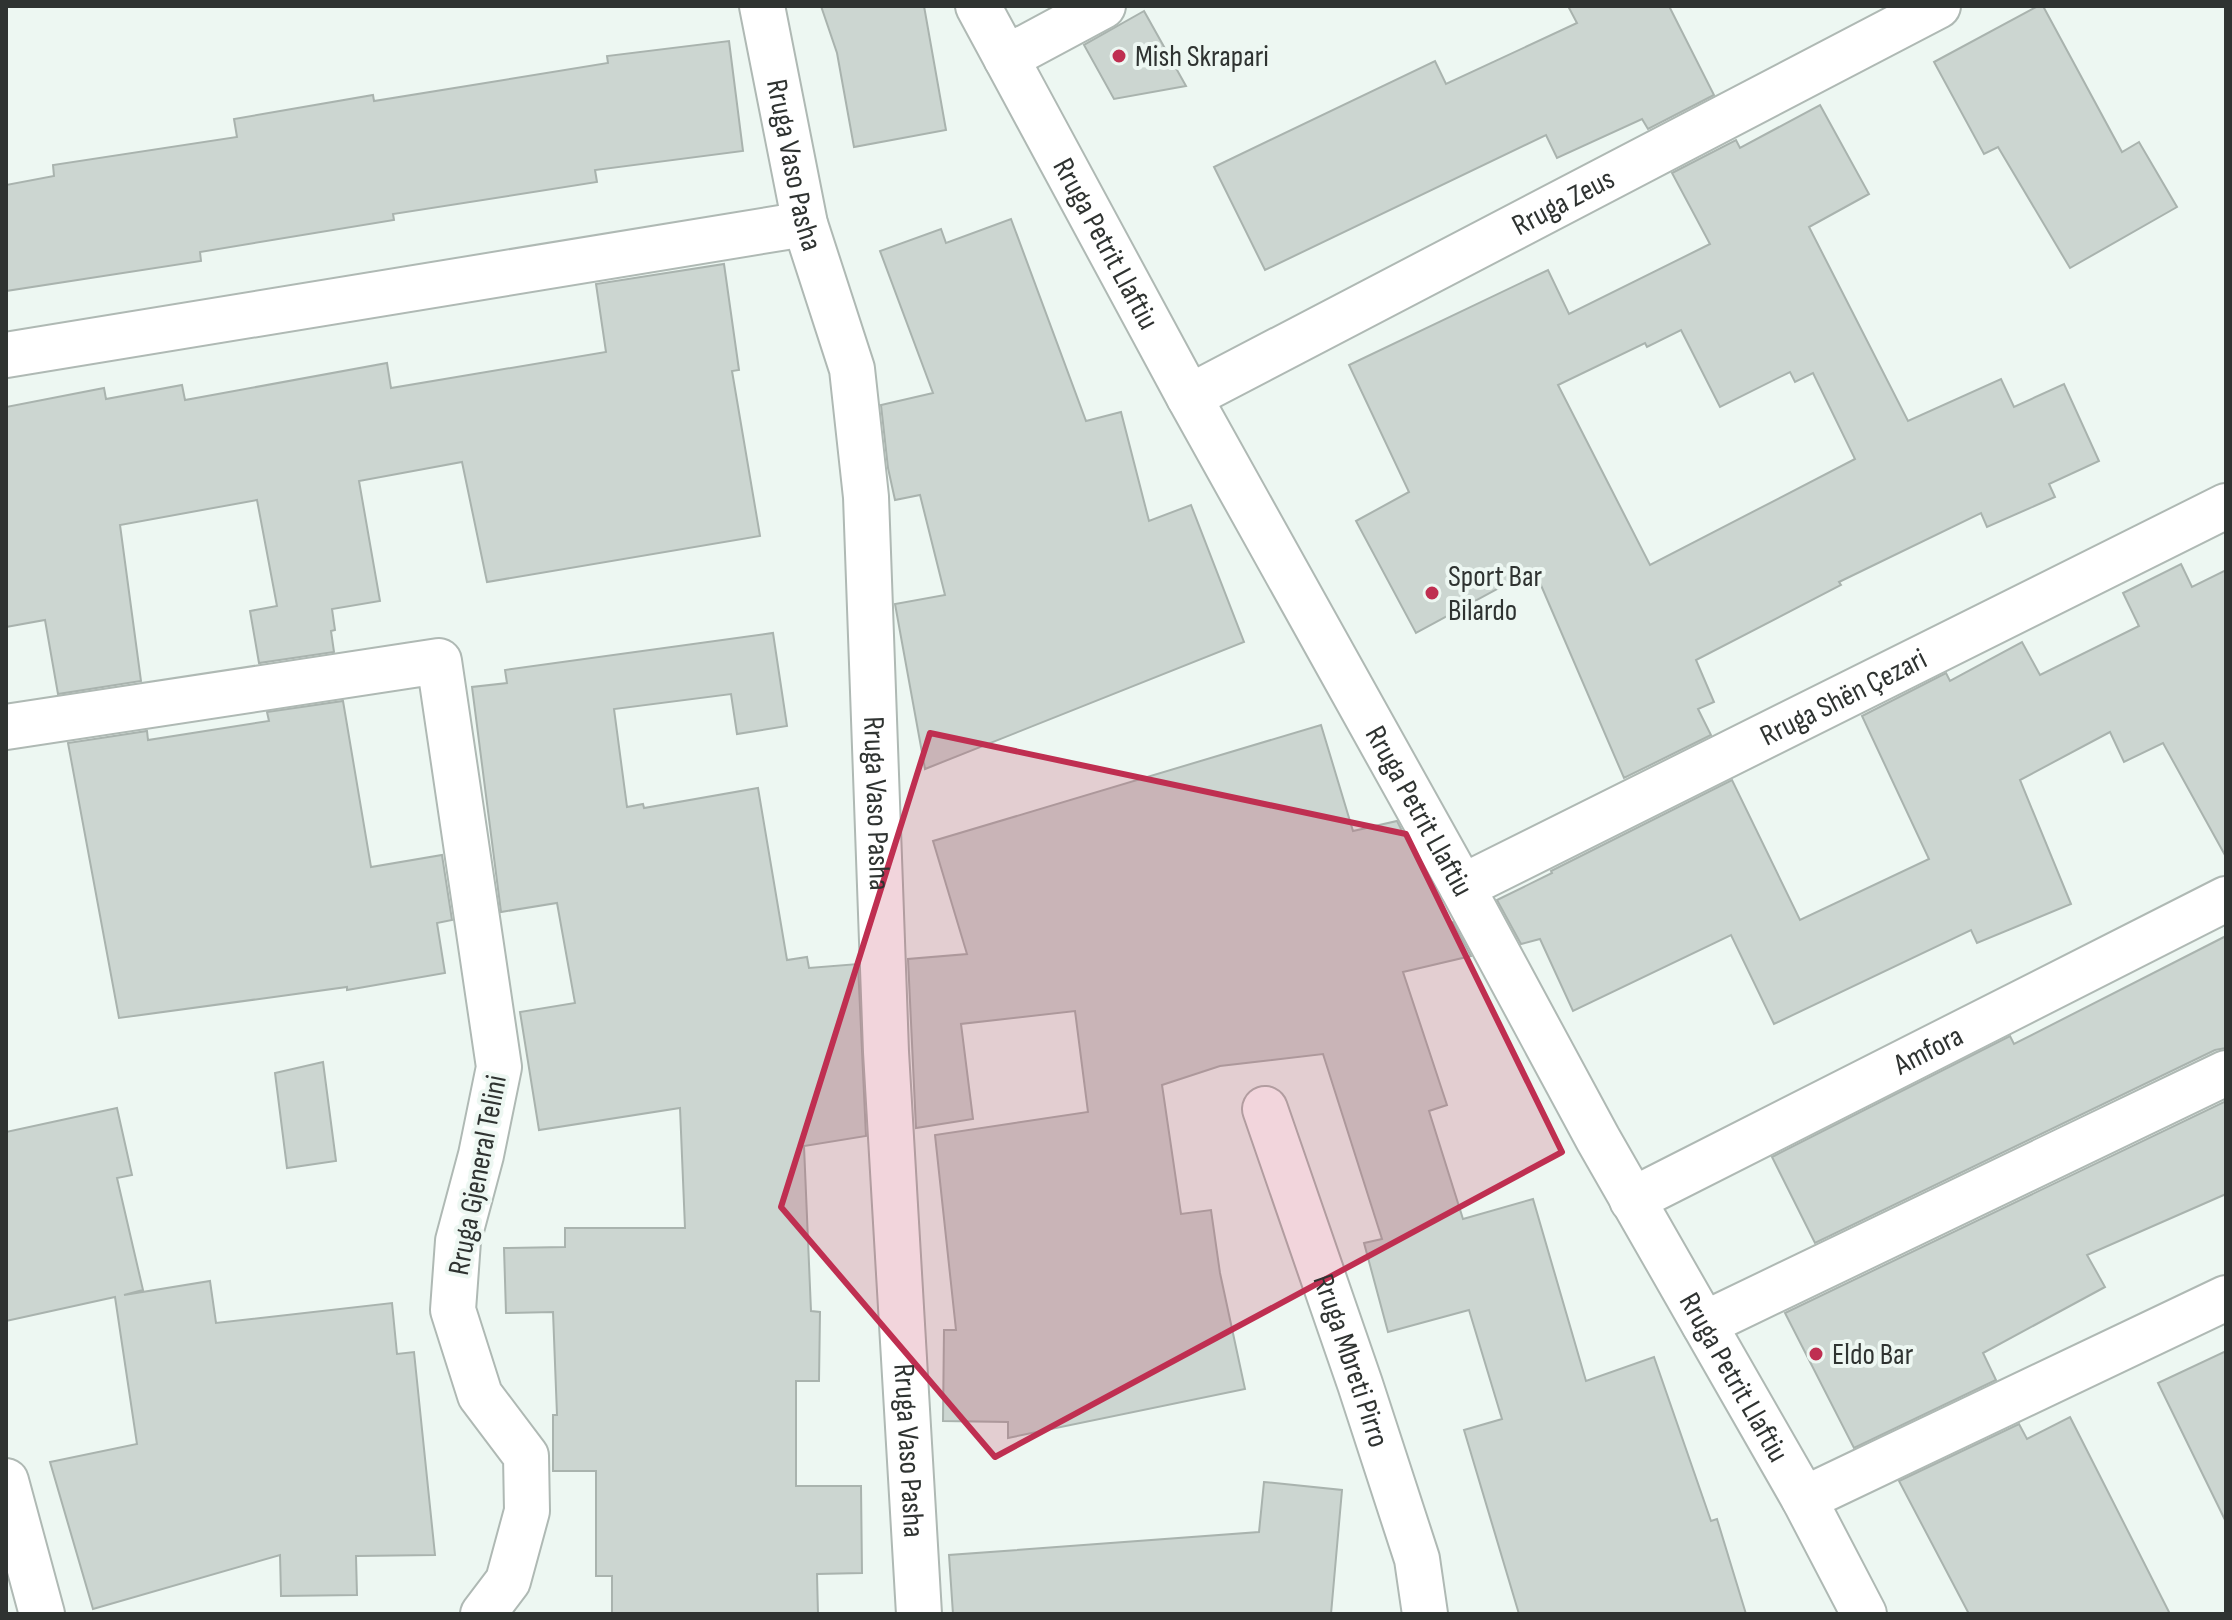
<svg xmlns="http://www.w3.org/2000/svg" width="2232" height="1620" viewBox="0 0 2232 1620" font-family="'Sofia Sans Condensed',sans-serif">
	<rect width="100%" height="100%" fill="#edf7f2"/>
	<!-- building -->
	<g fill="#ccd6d1" stroke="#a9b3ae" stroke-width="2" fill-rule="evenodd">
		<polygon points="821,6 924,6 946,130 854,147 837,53"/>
		<polygon points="1568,6 1669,6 1714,95 1648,129 1642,119 1557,158 1546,135 1265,270 1214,167 1435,61 1446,84 1577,23"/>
		<polygon points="2038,6 2043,6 2122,152 2139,142 2177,207 2070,268 1998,147 1984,154 1934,62"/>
		<polygon points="1144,11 1186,86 1114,99 1084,45"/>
		<polygon points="729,41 743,151 595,170 597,182 393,214 394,220 200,252 201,261 6,291 6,185 54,176 53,165 237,137 234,119 373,95 374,101 608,63 607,56"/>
		<path d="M1820,105L1869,194L1809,227L1908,421L2001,379L2014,407L2064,384L2099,461L2049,484L2055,497L1987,527L1981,513L1839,582L1841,585L1696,660L1714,702L1698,709L1711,735L1624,778L1534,569L1416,633L1356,521L1409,492L1349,365L1548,270L1569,314L1710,244L1672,173L1736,140L1740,148ZM1681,330L1720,407L1790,372L1795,382L1813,373L1855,459L1650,565L1558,385L1645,343L1647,347Z"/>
		<polygon points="1011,219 1086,421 1121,412 1149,521 1191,505 1244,642 925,769 895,604 945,595 920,495 895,500 888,468 881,405 933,393 880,251 941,229 946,243"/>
		<polygon points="724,264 739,370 732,371 760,536 487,582 462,462 359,481 380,601 332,609 335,630 331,631 334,652 259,663 250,611 277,606 257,500 120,525 141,681 58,694 45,620 6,627 6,407 104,388 106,399 182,385 185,400 387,363 391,388 606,352 596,284"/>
		<polygon points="2181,564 2192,587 2226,570 2226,857 2163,743 2124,762 2110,732 2020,780 2071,904 1977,943 1971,930 1774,1024 1731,935 1573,1011 1540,939 1521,944 1497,900 1552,873 1551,871 1732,780 1800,920 1929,859 1862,716 1946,673 1950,681 2022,642 2040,675 2139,626 2123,593"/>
		<polygon points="773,633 787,726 737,734 731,694 614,709 627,807 643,804 644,808 758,788 787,960 807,957 809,968 858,964 866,1136 804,1146 811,1311 820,1312 819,1381 796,1381 796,1486 861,1486 862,1573 817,1574 818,1614 612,1614 612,1576 596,1576 596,1471 553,1471 553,1415 557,1415 553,1312 506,1313 504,1248 565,1247 565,1228 685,1228 680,1108 539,1130 520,1012 575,1003 557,903 501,912 472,687 507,683 505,670"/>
		<polygon points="343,701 371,867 442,855 452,920 437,923 445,973 347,990 347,987 119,1018 68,743 147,731 148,740 269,721 267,712"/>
		<polygon points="1321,725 1353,831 1397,821 1449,924 1453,922 1471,956 1403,972 1447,1105 1429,1111 1463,1219 1533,1199 1586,1381 1654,1357 1711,1521 1717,1519 1746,1614 1519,1614 1464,1430 1502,1419 1469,1310 1388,1332 1364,1243 1382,1239 1323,1054 1220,1066 1162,1085 1181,1214 1211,1210 1220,1273 1245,1389 1008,1438 1008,1422 943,1421 944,1330 956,1330 935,1135 1088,1112 1075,1011 961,1024 973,1119 916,1128 908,959 967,954 933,841"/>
		<polygon points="2226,936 2226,1048 2215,1050 1815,1243 1772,1157 2010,1036 2014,1044"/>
		<polygon points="323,1062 336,1161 287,1168 275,1073"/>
		<polygon points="2226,1101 2226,1194 2087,1255 2105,1287 1983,1353 1996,1380 1854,1448 1785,1313"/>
		<polygon points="117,1108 132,1175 117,1178 143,1290 124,1295 210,1281 216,1323 392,1303 397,1354 414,1352 435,1555 356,1556 357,1595 281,1596 280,1555 93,1609 50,1462 137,1444 115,1297 6,1321 6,1132"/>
		<polygon points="2226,1351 2226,1522 2158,1383"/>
		<polygon points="2070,1417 2170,1614 1969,1614 1899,1481 2019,1424 2027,1439"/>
		<polygon points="1264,1482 1342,1490 1331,1614 953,1614 949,1555 1259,1532"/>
	</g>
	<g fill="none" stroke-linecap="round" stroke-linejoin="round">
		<!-- street casing -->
		<g stroke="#afb9b4" stroke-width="48">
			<g id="street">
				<path id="s1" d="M762,6L805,224L852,369L866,497L886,1052L919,1614"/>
				<polyline points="1006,58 1103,6"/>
				<polyline points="6,355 805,224"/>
				<path id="s2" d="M1189,397L1938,6"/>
				<polyline points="6,727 439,661 499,1067 481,1155 458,1241 453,1310 480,1395 526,1456 527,1511 508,1581 483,1614"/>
				<path id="s3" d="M1462,887L2226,506"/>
				<path id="s4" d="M1265,1109L1360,1384L1417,1559L1425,1614"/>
				<path id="s5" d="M1632,1200L2226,899"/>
				<polyline points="1704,1324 2226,1073"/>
				<polyline points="6,1481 42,1614"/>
				<polyline points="1804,1499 2226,1298"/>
			</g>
		</g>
		<!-- secondary casing -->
		<g stroke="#afb9b4" stroke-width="48">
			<g id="secondary">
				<path id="s6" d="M978,6L1189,397L1462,887L1598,1139L1804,1499L1864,1614"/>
			</g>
		</g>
		<!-- street -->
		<use href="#street" stroke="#fff" stroke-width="44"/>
		<!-- secondary -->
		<use href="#secondary" stroke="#fff" stroke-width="44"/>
	</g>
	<!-- marked area -->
	<path fill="#bf2f51" fill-opacity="0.2" stroke="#bf2f51" stroke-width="6" stroke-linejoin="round" d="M930,733L1406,834L1562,1152L995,1457L781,1207Z"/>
	<!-- markers -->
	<g fill="#bf2f51" stroke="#edf7f2" stroke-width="3">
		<circle cx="1119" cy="56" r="8"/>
		<circle cx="1432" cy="593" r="8"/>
		<circle cx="1816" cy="1354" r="8"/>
	</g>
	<g text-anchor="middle" stroke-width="8" stroke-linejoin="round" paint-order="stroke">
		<!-- poi labels -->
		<g font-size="30" fill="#2f3331" stroke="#edf7f2" text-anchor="start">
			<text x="1135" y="66">Mish Skrapari</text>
			<text x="1448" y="586">Sport Bar<tspan x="1448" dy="34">Bilardo</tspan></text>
			<text x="1832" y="1364">Eldo Bar</text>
		</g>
		<!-- street labels -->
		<g font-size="30" fill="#2f3331" stroke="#edf7f2">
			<text dy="10" stroke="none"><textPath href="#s1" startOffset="162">Rruga Vaso Pasha</textPath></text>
			<text dy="10" stroke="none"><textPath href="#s2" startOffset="422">Rruga Zeus</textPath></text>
			<text dy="10" stroke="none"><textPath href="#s6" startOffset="270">Rruga Petrit Llaftiu</textPath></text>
			<text dy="10" stroke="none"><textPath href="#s3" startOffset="426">Rruga Shën Çezari</textPath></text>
			<text dy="10" stroke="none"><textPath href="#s1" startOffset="810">Rruga Vaso Pasha</textPath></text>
			<text dy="10" stroke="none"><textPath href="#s6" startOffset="918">Rruga Petrit Llaftiu</textPath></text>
			<text dy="10" stroke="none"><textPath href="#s5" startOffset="332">Amfora</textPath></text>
			<text transform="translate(477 1175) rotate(-79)" y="10">Rruga Gjeneral Telini</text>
			<text dy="10" stroke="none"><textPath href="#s4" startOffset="266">Rruga Mbreti Pirro</textPath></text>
			<text dy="10" stroke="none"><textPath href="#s6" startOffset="1566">Rruga Petrit Llaftiu</textPath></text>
			<text dy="10" stroke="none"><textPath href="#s1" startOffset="1458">Rruga Vaso Pasha</textPath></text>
		</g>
	</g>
	<!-- border -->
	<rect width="2232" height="1620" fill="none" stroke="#2f3331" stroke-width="16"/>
</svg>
